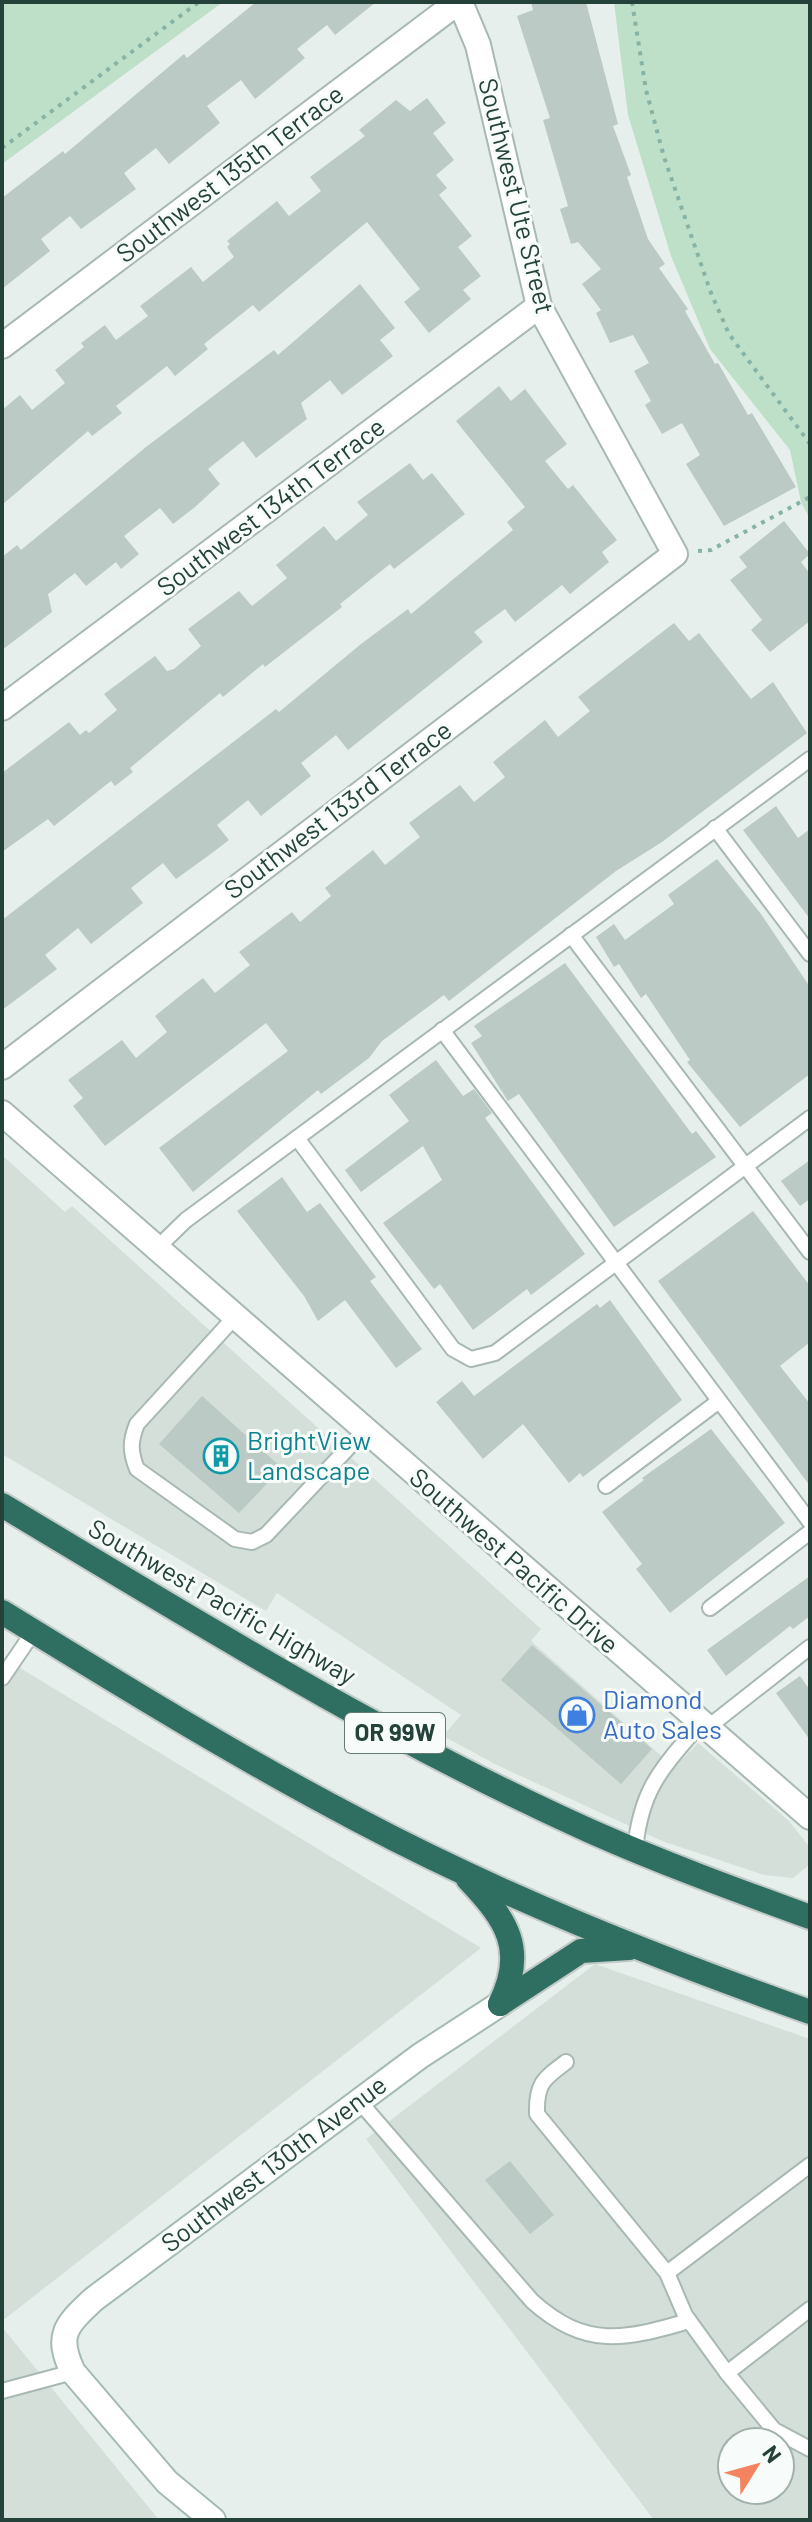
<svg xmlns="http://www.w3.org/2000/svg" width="812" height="2522" viewBox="0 0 812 2522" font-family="Barlow,sans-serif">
	<rect width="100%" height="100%" fill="#e6efeb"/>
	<!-- built -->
	<g fill="#d4dfda" fill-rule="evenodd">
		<polygon points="2,1155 65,1212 72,1206 541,1629 531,1641 674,1767 698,1743 789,1821 808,1845 810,1864 793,1878 764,1875 662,1841 499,1766 443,1736 461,1715 277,1593 266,1611 2,1454"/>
		<polygon points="2,1657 481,1948 2,2321"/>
		<path d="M595,1964L810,2039V2520H654L366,2139ZM732,2442H780V2490H732Z"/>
		<polygon points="2,2327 159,2520 2,2520"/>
	</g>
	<!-- green -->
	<g fill="#bfe0c8">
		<polygon points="2,2 223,2 2,164"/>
		<polygon points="614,2 810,2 810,519 801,502 790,450 710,349 671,256 628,115"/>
	</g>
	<!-- building -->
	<g fill="#bbcac4">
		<polygon points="256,2 376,2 335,35 327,25 297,49 305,58 255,99 241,80 207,106 220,123 169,164 156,148 124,173 136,189 81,229 70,216 41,239 50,251 2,289 2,198 63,151 65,154 184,54 187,58"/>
		<polygon points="531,2 586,2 618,124 613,126 631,175 627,177 648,239 665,264 659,268 688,309 685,311 715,364 718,363 748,415 752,413 796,487 724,526 686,464 700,455 682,423 662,434 645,405 651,401 634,371 649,363 633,335 610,343 596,313 601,310 582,284 601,269 578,242 571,244 560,209 568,206 543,120 550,118 517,16 533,10"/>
		<polygon points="427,98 446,123 433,133 454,160 436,175 447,188 439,195 472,236 458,247 481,276 463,290 471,299 429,333 404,302 420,289 367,222 259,312 253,305 204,344 208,349 175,376 167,366 116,406 122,413 92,436 88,431 2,505 2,410 20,395 32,410 65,383 55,370 84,347 81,343 105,325 116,340 148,316 140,306 191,267 203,282 234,257 227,247 230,244 227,241 277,201 289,216 321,191 310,177 365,136 359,130 396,100 410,111"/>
		<polygon points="360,284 395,328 380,340 393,356 342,395 330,380 301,403 307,419 256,458 243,441 208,469 220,484 195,507 173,524 160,508 124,536 139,554 121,569 116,562 86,586 75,573 48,594 52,612 2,650 2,557 17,545 21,550 146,447 274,350 278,355"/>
		<polygon points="499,386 511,401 525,389 567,444 545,461 568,489 573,485 617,540 602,552 609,562 570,594 562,585 515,622 505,609 474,632 483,642 348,750 336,735 301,763 311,776 261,816 248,800 217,825 229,840 208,856 176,879 163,863 131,888 143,903 91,944 78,928 45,955 57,969 2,1010 2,920 276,709 279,712 361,644 408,609 411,614 513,530 507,522 525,507 456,421"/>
		<polygon points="410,463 423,480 432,473 465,514 394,569 390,564 340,604 342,607 265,667 263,664 223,697 220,693 130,768 133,772 115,786 111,781 54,826 48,819 2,852 2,773 69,722 80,735 86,730 89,733 117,710 104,694 155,656 167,671 174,669 201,646 188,629 239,591 252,606 287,578 276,565 324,526 336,541 368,515 357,502"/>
		<polygon points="784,521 810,554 801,562 810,574 810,621 770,652 751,630 762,620 730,580 747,567 739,557"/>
		<polygon points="674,623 689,641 699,633 751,699 773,682 807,733 662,842 616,871 449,1001 444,995 382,1041 369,1058 321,1094 318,1090 193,1192 159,1148 288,1051 266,1023 105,1146 73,1106 83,1098 68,1080 122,1040 136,1058 167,1032 155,1016 181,995 203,978 215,993 250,965 239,952 292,912 300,922 331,896 325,888 373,850 385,865 420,837 409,823 460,785 474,802 505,777 493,762 545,720 558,737 590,711 578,697"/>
		<polygon points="776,806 798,838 810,829 810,919 743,830"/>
		<polygon points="717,859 761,914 810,987 810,1074 740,1127 687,1062 690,1060 646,994 641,998 619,964 614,967 596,937 614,924 625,940 674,904 668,895"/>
		<polygon points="565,963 692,1134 696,1131 716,1157 614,1227 519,1094 508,1101 471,1043 482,1036 474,1026"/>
		<polygon points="436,1060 463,1096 474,1089 492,1113 485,1118 585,1254 531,1295 527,1289 473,1330 440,1284 434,1289 383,1223 442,1180 423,1146 361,1192 345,1170 409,1121 389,1095"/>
		<polygon points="810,1160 810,1199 800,1206 781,1181"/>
		<polygon points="282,1177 307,1212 320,1203 376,1277 370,1281 422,1349 396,1368 345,1300 318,1321 304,1296 237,1211"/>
		<polygon points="753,1211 810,1286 810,1342 780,1366 810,1404 810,1486 658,1281"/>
		<polygon points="610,1300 682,1400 583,1477 580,1473 569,1483 523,1424 483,1459 436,1402 462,1381 474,1396 597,1304 600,1308"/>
		<polygon points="202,1396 282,1468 239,1513 159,1444"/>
		<polygon points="711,1429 785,1523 670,1613 636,1569 642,1564 602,1512 644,1480 642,1478"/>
		<polygon points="810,1576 810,1616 793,1629 790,1626 726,1676 707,1650"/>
		<polygon points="532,1645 652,1749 621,1784 501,1680"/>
		<polygon points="800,1676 810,1690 810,1740 776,1693"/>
		<polygon points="510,2161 554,2215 530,2234 485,2180"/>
	</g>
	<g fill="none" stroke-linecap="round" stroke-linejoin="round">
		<!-- lane casing -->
		<g stroke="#a8b8b2" stroke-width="18">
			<g id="lane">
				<polyline points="715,828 810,954"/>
				<polyline points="571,935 810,1252"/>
				<polyline points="442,1030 810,1522"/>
				<polyline points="297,1138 453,1349 471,1359 495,1353 810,1118"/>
				<polyline points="155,1250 186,1220 810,759"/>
				<path d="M234,1318L137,1424C130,1441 130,1452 137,1469L235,1539L252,1542L266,1535L364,1431"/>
				<polyline points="606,1486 719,1401"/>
				<polyline points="710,1608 810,1532"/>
				<polyline points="2,1678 34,1631"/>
				<polyline points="707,1728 810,1647"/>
				<path d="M635,1850C641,1788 662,1768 701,1723"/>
				<path d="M566,2062C543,2079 536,2084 537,2114L667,2273L685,2315L727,2373L774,2430L810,2449"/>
				<path d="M359,2101L532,2301C586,2350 626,2339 689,2321"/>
				<polyline points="667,2273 810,2165"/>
				<polyline points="727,2373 810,2309"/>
				<polyline points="2,2391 73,2372"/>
			</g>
		</g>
		<!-- street casing -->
		<g stroke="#a8b8b2" stroke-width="28">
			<g id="street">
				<polyline points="2,346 458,2"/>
				<polyline points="2,708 539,306"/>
				<polyline points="2,1067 675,554 539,306 478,45 460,2"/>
				<polyline points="2,1113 810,1817"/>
			</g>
		</g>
		<!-- secondary casing -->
		<g stroke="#a4bbb3" stroke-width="28">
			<path id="secondary" d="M213,2520L167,2482L73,2372C55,2335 66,2325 94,2299L420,2056L500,2004"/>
		</g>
		<!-- highway casing -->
		<g stroke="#c2cac8" stroke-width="28">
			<g id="highway">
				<path d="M2,1505C194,1620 385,1739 590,1831C662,1863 736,1890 810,1917"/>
				<path d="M2,1612C119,1684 236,1756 358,1820C503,1897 656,1957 810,2012"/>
				<path d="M468,1879C507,1920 527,1950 500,2004"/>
				<polyline points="500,2004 581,1951 629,1948"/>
			</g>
		</g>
		<!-- path -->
		<g stroke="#86b3a5" stroke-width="4" stroke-dasharray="4 6" stroke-linecap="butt">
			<polyline points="632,2 646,90 664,157 711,293 729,334 810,444"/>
			<polyline points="2,148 199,2"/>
			<polyline points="698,551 711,550 810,497"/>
		</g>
		<!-- lane -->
		<use href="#lane" stroke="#fff" stroke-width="14"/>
		<!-- street -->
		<use href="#street" stroke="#fff" stroke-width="24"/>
		<!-- secondary -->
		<use href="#secondary" stroke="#fff" stroke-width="24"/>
		<!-- highway -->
		<use href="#highway" stroke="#2f6f62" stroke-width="24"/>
	</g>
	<!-- icons -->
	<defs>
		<g id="building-ring" transform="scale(1.8)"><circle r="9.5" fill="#f7fbf9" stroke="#0f9aa8" stroke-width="1.5"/><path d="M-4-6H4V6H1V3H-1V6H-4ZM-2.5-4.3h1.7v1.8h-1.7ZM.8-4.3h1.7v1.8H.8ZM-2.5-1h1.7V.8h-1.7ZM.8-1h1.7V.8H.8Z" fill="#0f9aa8"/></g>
		<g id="shop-ring" transform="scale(1.8)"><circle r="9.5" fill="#f7fbf9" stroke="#3f7fe0" stroke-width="1.5"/><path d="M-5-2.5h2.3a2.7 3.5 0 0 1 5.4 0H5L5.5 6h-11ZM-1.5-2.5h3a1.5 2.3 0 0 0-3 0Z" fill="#3f7fe0"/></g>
	</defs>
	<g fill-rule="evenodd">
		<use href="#building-ring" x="221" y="1456"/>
		<use href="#shop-ring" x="577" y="1715"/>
	</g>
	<g text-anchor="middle" stroke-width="6" stroke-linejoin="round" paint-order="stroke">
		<!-- shield labels -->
		<rect fill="#f7fbf9" stroke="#637a73" stroke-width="2" x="345" y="1713" width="100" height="40" rx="6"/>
		<g font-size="24" font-weight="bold" fill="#24423a">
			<text x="395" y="1741">OR 99W</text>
		</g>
		<!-- street labels -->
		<g font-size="26" fill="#24423a" stroke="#f7fbf9">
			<text transform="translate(230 174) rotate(-37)" y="9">Southwest 135th Terrace</text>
			<text transform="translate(516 196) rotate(76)" y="9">Southwest Ute Street</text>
			<text transform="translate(271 507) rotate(-37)" y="9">Southwest 134th Terrace</text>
			<text transform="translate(338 810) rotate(-37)" y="9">Southwest 133rd Terrace</text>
			<text transform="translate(514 1561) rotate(41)" y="9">Southwest Pacific Drive</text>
			<text transform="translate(222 1602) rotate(30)" y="9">Southwest Pacific Highway</text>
			<text transform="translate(274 2164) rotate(-37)" y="9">Southwest 130th Avenue</text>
		</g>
		<!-- culture labels -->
		<g font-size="26" fill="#0d838f" stroke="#f7fbf9" text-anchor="start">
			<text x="247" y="1450">BrightView<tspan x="247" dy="30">Landscape</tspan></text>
		</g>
		<!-- shop labels -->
		<g font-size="26" fill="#366cbe" stroke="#f7fbf9" text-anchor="start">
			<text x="603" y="1709">Diamond<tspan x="603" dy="30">Auto Sales</tspan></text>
		</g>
	</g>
	<!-- border -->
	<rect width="812" height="2522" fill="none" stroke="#24423a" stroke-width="8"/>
	<!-- north arrow -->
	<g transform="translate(756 2466) rotate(53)"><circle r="38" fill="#f7fbf9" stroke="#a3b1ad" stroke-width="2"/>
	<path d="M0-6L14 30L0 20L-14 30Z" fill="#f4845f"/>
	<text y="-12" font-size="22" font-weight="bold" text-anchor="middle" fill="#24423a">N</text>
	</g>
</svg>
